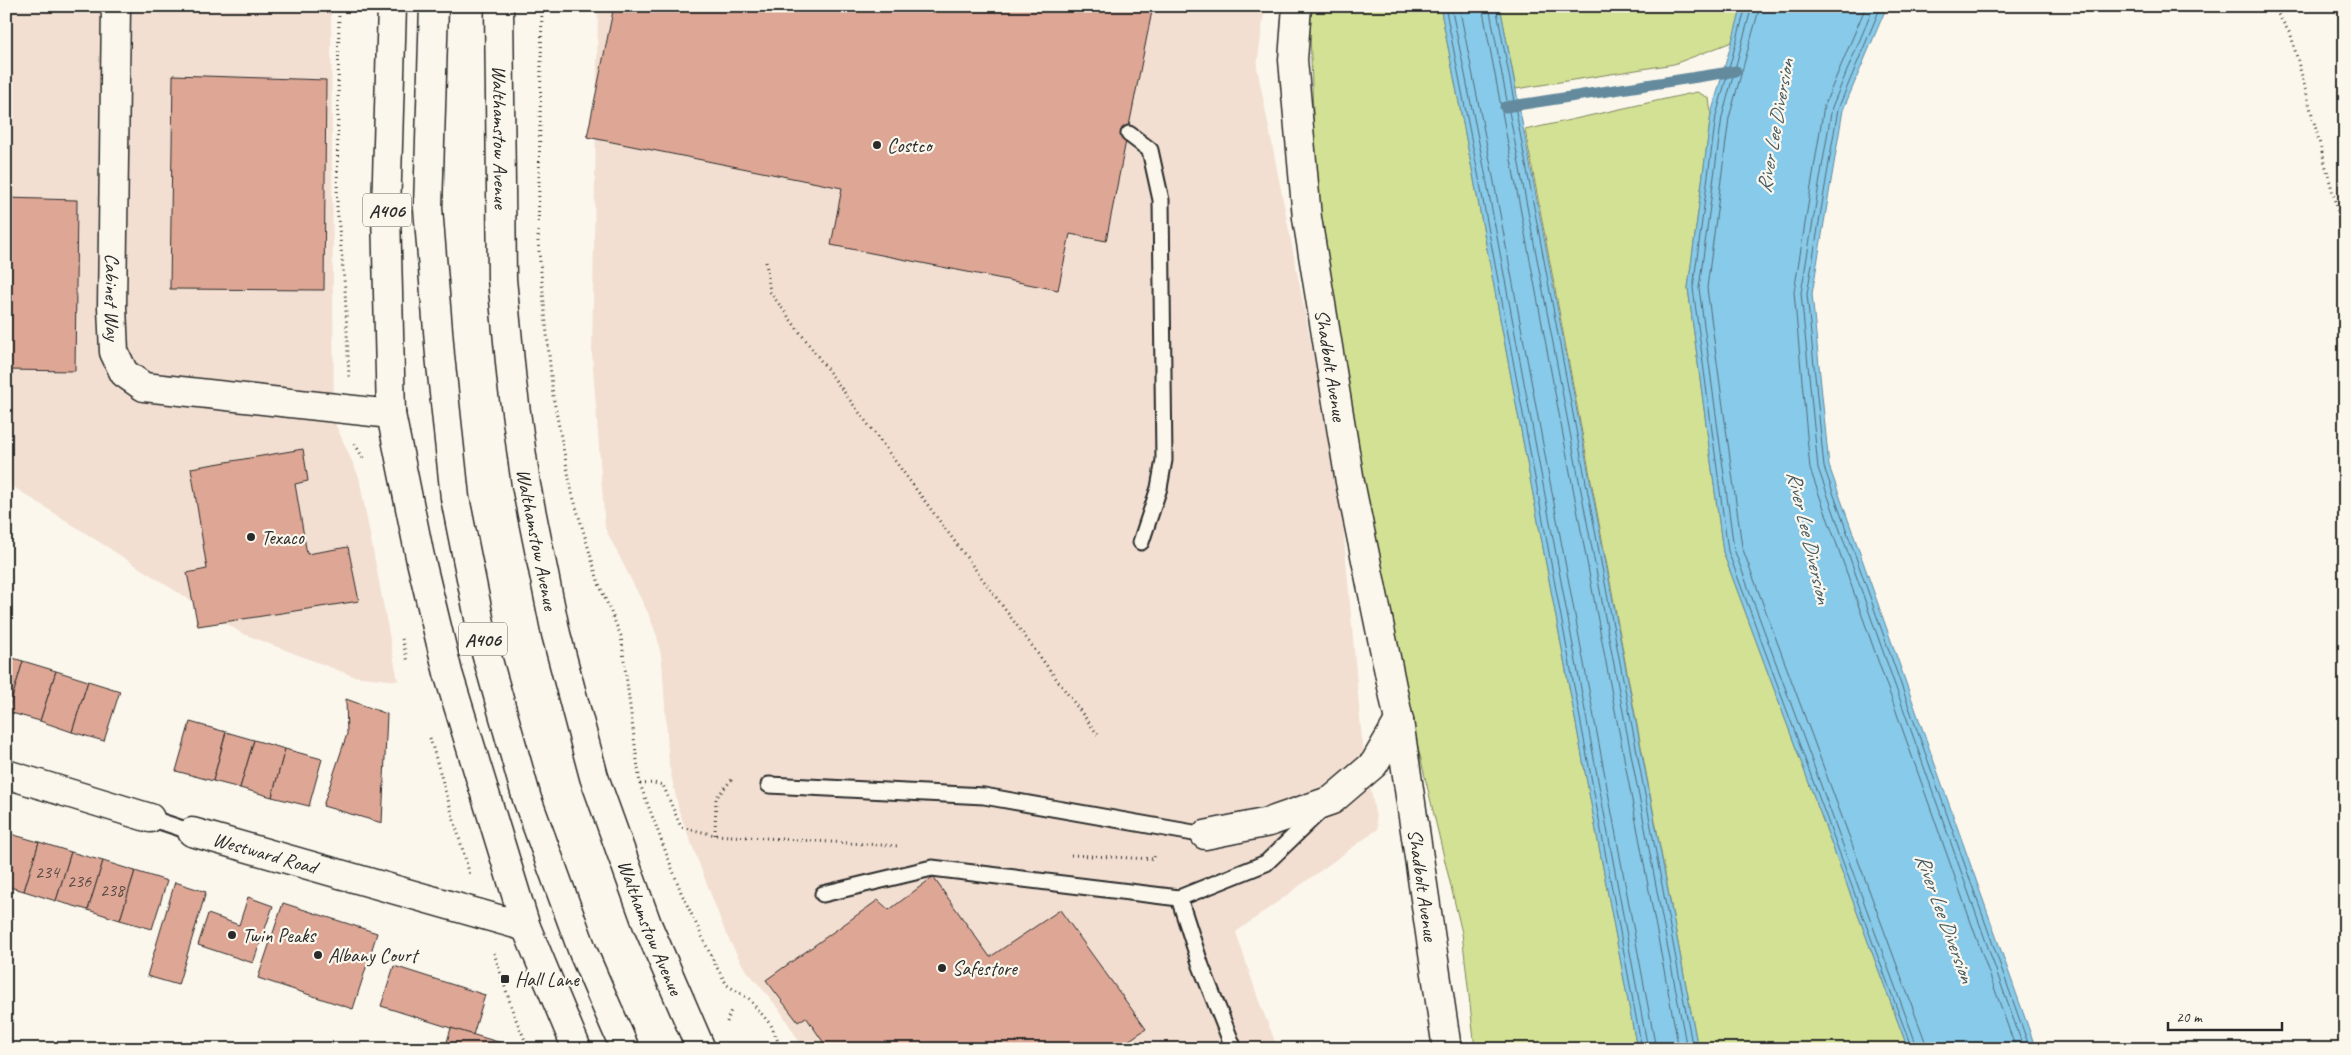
<svg xmlns="http://www.w3.org/2000/svg" width="2351" height="1055" viewBox="0 0 2351 1055" font-family="Caveat,sans-serif">
	<rect width="100%" height="100%" fill="#fbf7ec"/>
	<filter id="ink" filterUnits="userSpaceOnUse"><feTurbulence type="fractalNoise" baseFrequency=".02" numOctaves="2"/><feDisplacementMap in="SourceGraphic" scale="10" xChannelSelector="R" yChannelSelector="G"/><feConvolveMatrix kernelMatrix="1 2 1 2 8 2 1 2 1" color-interpolation-filters="sRGB"/></filter>
	<g filter="url(#ink)">
		<!-- built -->
		<g fill="#f2dfd2">
			<polygon points="6,6 331,6 334,421 359,477 398,681 353,676 241,633 6,482"/>
			<polygon points="598,6 1265,6 1257,67 1340,491 1362,740 1378,829 1236,932 1259,1001 1278,1049 804,1049 779,1009 743,966 726,934 679,811 669,765 662,662 657,636 648,613 605,528 592,354"/>
		</g>
		<!-- green -->
		<g fill="#d3e194" stroke="#7f8660">
			<polygon points="1309,6 1440,6 1472,169 1637,1049 1475,1049 1462,933 1380,587 1316,193"/>
			<polygon points="1500,6 1742,6 1732,42 1674,64 1516,89"/>
			<polygon points="1697,92 1709,98 1711,114 1688,288 1723,552 1908,1049 1698,1049 1525,130"/>
		</g>
		<!-- water -->
		<g fill="#88cae9" stroke="#638a9d">
			<polygon points="1440,6 1500,6 1698,1049 1637,1049 1472,169"/>
			<polygon points="1742,6 1887,6 1843,110 1812,294 1829,466 2036,1049 1908,1049 1723,552 1688,288 1711,114"/>
		</g>
		<g fill="none" stroke-linecap="round" stroke-linejoin="round">
			<!-- shore -->
			<g stroke="#506b77" stroke-width="1">
				<polyline points="1445,6 1477,168 1642,1049"/>
				<polyline points="1451,6 1484,167 1648,1049"/>
				<polyline points="1459,6 1491,166 1656,1049"/>
				<polyline points="1482,6 1679,1049"/>
				<polyline points="1489,6 1687,1049"/>
				<polyline points="1496,6 1693,1049"/>
				<polyline points="1746,6 1716,116 1693,288 1728,551 1912,1049"/>
				<polyline points="1752,6 1722,117 1699,288 1734,549 1918,1049"/>
				<polyline points="1760,6 1729,118 1707,288 1742,547 1925,1041 1926,1049"/>
				<polyline points="1866,6 1824,106 1794,292 1810,469 2016,1049"/>
				<polyline points="1874,6 1832,107 1801,293 1818,468 2024,1049"/>
				<polyline points="1881,6 1838,109 1807,294 1824,467 2030,1049"/>
			</g>
			<!-- stream -->
			<polyline stroke="#638a9d" stroke-width="11" points="1505,107 1736,71"/>
		</g>
		<!-- building -->
		<g fill="#dea795" stroke="#2b2b2b">
			<polygon points="614,6 1153,6 1106,241 1070,234 1058,290 831,245 842,188 587,137"/>
			<polygon points="173,75 326,80 324,290 170,289"/>
			<polygon points="6,198 77,200 75,371 6,370"/>
			<polygon points="303,449 308,481 295,484 307,554 348,547 359,601 198,626 187,573 207,569 191,468"/>
			<polygon points="6,656 23,661 8,712 6,711"/>
			<polygon points="23,661 56,671 40,721 8,712"/>
			<polygon points="56,671 88,681 72,732 40,721"/>
			<polygon points="88,681 120,691 104,741 72,732"/>
			<polygon points="346,699 387,714 382,823 323,806 347,734"/>
			<polygon points="190,722 226,732 213,781 176,771"/>
			<polygon points="226,732 254,740 240,788 213,781"/>
			<polygon points="254,740 285,749 272,797 240,788"/>
			<polygon points="285,749 322,759 309,806 272,797"/>
			<polygon points="7,833 39,842 24,891 6,886"/>
			<polygon points="39,842 71,852 56,901 24,891"/>
			<polygon points="71,852 103,861 88,910 56,901"/>
			<polygon points="103,861 135,871 120,920 88,910"/>
			<polygon points="135,871 167,881 152,929 120,920"/>
			<polygon points="933,877 990,957 1060,910 1146,1029 1116,1049 828,1049 806,1017 798,1022 766,980 878,900 889,910"/>
			<polygon points="175,882 206,892 178,985 147,976"/>
			<polygon points="248,897 273,906 253,963 198,945 208,914 239,925"/>
			<polygon points="283,903 377,933 353,1009 258,978"/>
			<polygon points="394,966 485,995 473,1035 381,1006"/>
			<polygon points="451,1028 515,1047 514,1049 445,1049"/>
		</g>
		<g fill="none" stroke-linecap="round" stroke-linejoin="round">
			<!-- lane casing -->
			<g stroke="#2b2b2b" stroke-width="19">
				<g id="lane">
					<polyline points="1129,134 1150,150 1161,200 1164,460 1159,488 1141,542"/>
					<polyline points="769,785 984,796 1205,835"/>
					<polyline points="150,818 192,832"/>
					<polyline points="823,894 932,868 1179,898 1266,863 1322,809"/>
					<polyline points="1179,898 1201,966 1234,1049"/>
				</g>
			</g>
			<!-- street casing -->
			<g stroke="#2b2b2b" stroke-width="31">
				<g id="street">
					<path id="s1" d="M116,6L112,307L114,352L124,373L144,387L391,414"/>
					<path id="s2" d="M1297,6L1293,60L1307,218L1350,482L1399,721L1447,1049"/>
					<polyline points="6,774 150,818"/>
					<path id="s3" d="M192,832L526,927"/>
					<polyline points="1205,835 1269,822 1332,800 1374,764 1399,721"/>
				</g>
			</g>
			<!-- primary casing -->
			<g stroke="#2b2b2b" stroke-width="31">
				<polyline id="primary" points="391,414 420,557 448,673 526,927 577,1049"/>
			</g>
			<!-- highway casing -->
			<g stroke="#2b2b2b" stroke-width="31">
				<g id="highway">
					<polyline points="434,6 428,208 440,355 455,498 486,653 527,799 583,952 625,1049"/>
					<path id="s4" d="M499,6L502,279L512,383L526,485L556,634L594,777L647,924L701,1049"/>
					<polyline points="391,414 386,212 392,6"/>
				</g>
			</g>
			<!-- path -->
			<g stroke="#2b2b2b" stroke-width="3" stroke-dasharray="1 4" stroke-linecap="butt">
				<polyline points="339,6 337,207 345,289 349,377"/>
				<polyline points="542,6 538,241 553,396 572,493 599,584 621,636 640,784 681,892 716,966 727,985 749,999 771,1025 781,1049"/>
				<polyline points="2273,6 2291,35 2345,239"/>
				<polyline points="766,262 770,292 1098,735"/>
				<polyline points="355,444 364,460"/>
				<polyline points="402,639 408,662"/>
				<polyline points="430,738 470,875"/>
				<polyline points="640,784 654,783 663,785 681,827 715,835 898,846"/>
				<polyline points="715,835 716,798 733,778"/>
				<polyline points="1071,855 1154,859 1155,853"/>
				<polyline points="494,953 514,1015 529,1049"/>
				<polyline points="727,1022 731,1010"/>
			</g>
			<!-- lane -->
			<use href="#lane" stroke="#fbf7ec" stroke-width="15"/>
			<!-- street -->
			<use href="#street" stroke="#fbf7ec" stroke-width="28"/>
			<!-- primary -->
			<use href="#primary" stroke="#fbf7ec" stroke-width="28"/>
			<!-- highway -->
			<use href="#highway" stroke="#fbf7ec" stroke-width="28"/>
		</g>
	</g>
	<!-- markers -->
	<g fill="#2b2b2b" stroke="#fbf7ec" stroke-width="2">
		<circle cx="877" cy="145" r="5"/>
		<circle cx="251" cy="537" r="5"/>
		<circle cx="232" cy="935" r="5"/>
		<circle cx="318" cy="955" r="5"/>
		<circle cx="942" cy="968" r="5"/>
		<rect x="500" y="974" width="10" height="10" rx="2.5"/>
	</g>
	<g text-anchor="middle" stroke-width="4.5" stroke-linejoin="round" paint-order="stroke">
		<!-- number labels -->
		<g font-size="18" fill="#584a46">
			<text x="47" y="878">234</text>
			<text x="79" y="887">236</text>
			<text x="112" y="896">238</text>
		</g>
		<!-- shield labels -->
		<g fill="#fbf7ec" stroke="#696865" stroke-width="1">
			<rect x="363" y="193.5" width="48" height="33" rx="4"/>
			<rect x="459" y="622.5" width="48" height="33" rx="4"/>
		</g>
		<g font-size="19" font-weight="bold" fill="#2b2b2b">
			<text x="387" y="217">A406</text>
			<text x="483" y="646">A406</text>
		</g>
		<!-- street labels -->
		<g font-size="20" fill="#2b2b2b" stroke="#fbf7ec">
			<text dy="7" stroke="none"><textPath href="#s4" startOffset="131">Walthamstow Avenue</textPath></text>
			<text dy="7" stroke="none"><textPath href="#s1" startOffset="291">Cabinet Way</textPath></text>
			<text dy="7" stroke="none"><textPath href="#s2" startOffset="362">Shadbolt Avenue</textPath></text>
			<text dy="7" stroke="none"><textPath href="#s4" startOffset="536">Walthamstow Avenue</textPath></text>
			<text dy="7" stroke="none"><textPath href="#s3" startOffset="76">Westward Road</textPath></text>
			<text dy="7" stroke="none"><textPath href="#s2" startOffset="890">Shadbolt Avenue</textPath></text>
			<text dy="7" stroke="none"><textPath href="#s4" startOffset="941">Walthamstow Avenue</textPath></text>
		</g>
		<!-- poi labels -->
		<g font-size="20" fill="#2b2b2b" stroke="#fbf7ec" text-anchor="start">
			<text x="887" y="152">Costco</text>
			<text x="261" y="544">Texaco</text>
			<text x="242" y="942">Twin Peaks</text>
			<text x="328" y="962">Albany Court</text>
			<text x="952" y="975">Safestore</text>
			<text x="515" y="986">Hall Lane</text>
		</g>
		<!-- water labels -->
		<g font-size="21" font-style="italic" fill="#475b64" stroke="#fbf7ec">
			<text transform="translate(1775 126) rotate(-80)" y="7">River Lee Diversion</text>
			<text transform="translate(1809 537) rotate(77)" y="7">River Lee Diversion</text>
			<text transform="translate(1945 918) rotate(70)" y="7">River Lee Diversion</text>
		</g>
	</g>
	<!-- margin -->
	<rect width="2351" height="1055" fill="none" stroke="#fbf7ec" stroke-width="25"/>
	<rect x="12" y="12" width="2326" height="1030" fill="none" stroke="#2b2b2b" stroke-width="2" filter="url(#ink)"/>
	<!-- scale -->
	<path d="M2168 1022v8h114v-8" fill="none" stroke="#2b2b2b" stroke-width="2.5"/>
	<text x="2176" y="1022" font-size="15" fill="#2b2b2b" stroke="#fbf7ec" stroke-width="4" paint-order="stroke">20 m</text>
</svg>
